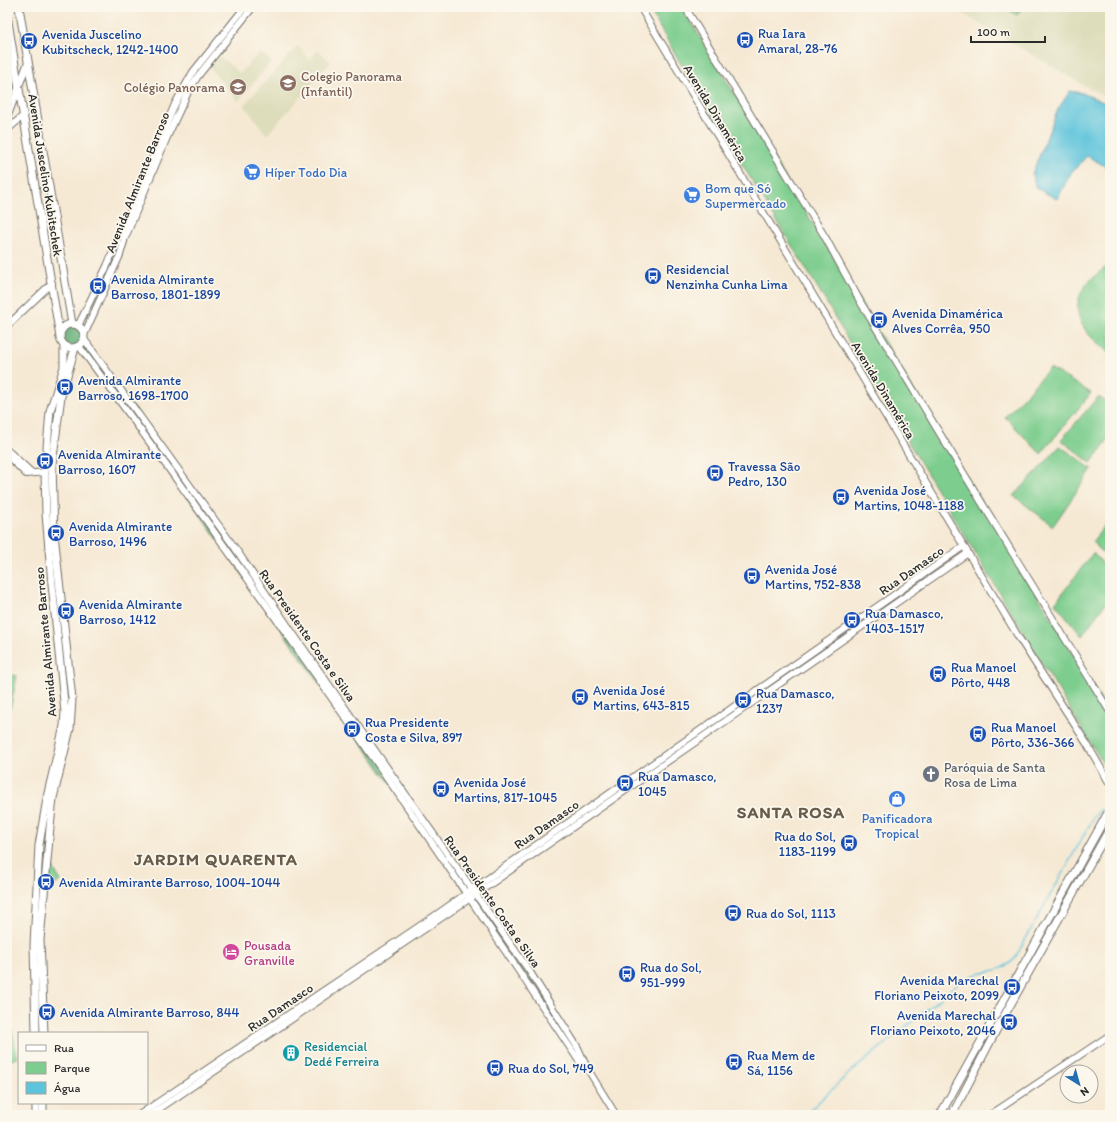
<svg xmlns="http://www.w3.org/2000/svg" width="1117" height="1122" viewBox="0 0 1117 1122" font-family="Itim,sans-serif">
	<rect width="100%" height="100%" fill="#fbf7ec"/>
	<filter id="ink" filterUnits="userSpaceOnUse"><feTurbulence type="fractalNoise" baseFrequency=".025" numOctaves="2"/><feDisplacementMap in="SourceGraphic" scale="8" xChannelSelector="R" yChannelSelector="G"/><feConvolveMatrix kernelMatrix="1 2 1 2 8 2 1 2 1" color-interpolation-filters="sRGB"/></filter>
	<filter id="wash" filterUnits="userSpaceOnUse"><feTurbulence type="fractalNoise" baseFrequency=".012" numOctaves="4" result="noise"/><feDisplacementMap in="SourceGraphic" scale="16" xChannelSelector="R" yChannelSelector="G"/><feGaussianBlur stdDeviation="0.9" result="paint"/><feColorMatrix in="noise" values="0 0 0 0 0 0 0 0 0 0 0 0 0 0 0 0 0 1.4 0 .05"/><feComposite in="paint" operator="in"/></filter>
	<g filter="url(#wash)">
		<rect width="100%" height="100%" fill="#f6e9d4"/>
		<!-- built -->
		<g fill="#deddbb">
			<polygon points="951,7 1110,7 1110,91 1106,98"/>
			<polygon points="298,46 310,60 318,50 331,62 267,135 244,105"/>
			<polygon points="260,52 271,62 238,101 210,68 219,56 240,73"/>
		</g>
		<!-- green -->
		<g fill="#7dcd8e" stroke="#547c5c">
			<polygon points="648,7 682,7 1110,715 1110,775 888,409 819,290 689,78"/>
			<polygon points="1004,7 1022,7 1017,15"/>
			<path d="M1110,265V353C1069,325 1065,292 1110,265Z"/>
			<polygon points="1050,368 1091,393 1041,454 1005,417"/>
			<polygon points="1098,397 1110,403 1110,437 1091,463 1061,440"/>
			<polygon points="1060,446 1092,469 1053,526 1014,496"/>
			<polygon points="1110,519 1110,559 1092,542"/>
			<polygon points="1093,553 1110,571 1110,597 1082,636 1055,603"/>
			<polygon points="7,674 17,676 10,709 7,706"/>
			<polygon points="50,863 61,881 47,889"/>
			<polygon points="7,1009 18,1058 7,1061"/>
		</g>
		<!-- forest -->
		<g fill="#66b079" stroke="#486e52">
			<circle cx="72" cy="336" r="10"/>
			<polygon points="84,341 136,411 505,939 559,1021 585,1066 449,867 81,346"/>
		</g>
		<!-- water -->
		<polygon fill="#5ec4db" stroke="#447883" points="1070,91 1082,93 1110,105 1110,169 1087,156 1071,173 1057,199 1036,188 1032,174 1058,109"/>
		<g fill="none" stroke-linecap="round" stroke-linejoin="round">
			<!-- stream -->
			<path stroke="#5ec4db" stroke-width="1.5" d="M805,1115L846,1076L962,980C979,970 1003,974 1015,958L1094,817L1101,809"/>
		</g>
	</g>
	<g filter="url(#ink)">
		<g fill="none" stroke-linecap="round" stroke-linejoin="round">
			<!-- secondary casing -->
			<g stroke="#726e66" stroke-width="8">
				<g id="secondary">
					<polyline points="640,7 1019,638 1087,744 1110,784"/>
					<polyline points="685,7 825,237 861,303 963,472 1110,712"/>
					<polyline points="7,118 28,62"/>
					<polyline points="7,130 24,115"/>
					<polyline points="7,326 52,283"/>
					<polyline points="78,326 107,266 175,104 193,72 245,7"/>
					<polyline points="84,335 120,255 125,238 168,135 188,92 198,76 253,7"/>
					<polyline points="84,339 235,548 294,635 528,969 578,1048 587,1068 616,1115"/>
					<path d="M79,346C252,580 418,819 579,1061L587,1068"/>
					<polyline points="7,450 32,473"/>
					<polyline points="7,455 26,474 45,472"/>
					<polyline points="139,1115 433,917 964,546"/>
					<polyline points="150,1115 469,899 968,553"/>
					<polyline points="990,1115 1110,1035"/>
				</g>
			</g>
			<!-- primary casing -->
			<g stroke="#726e66" stroke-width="9">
				<g id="primary">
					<polyline points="19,7 72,324"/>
					<polyline points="7,16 60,337"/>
					<circle cx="72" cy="336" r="12"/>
					<polyline points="36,1033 34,945 39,845 48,793 64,726 65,712 52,584 46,514 45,472 50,411 64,367 64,345"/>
					<polyline points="44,1033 40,940 50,827 53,798 70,729 72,699 54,534 52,464 61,396 75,348"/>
					<polyline points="36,1115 36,1103"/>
					<polyline points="43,1115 43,1103"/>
					<polyline points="940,1115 1110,809"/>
					<polyline points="952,1115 999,1025 1110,828"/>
				</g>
			</g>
			<!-- secondary -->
			<use href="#secondary" stroke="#fff" stroke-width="6"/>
			<!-- primary -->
			<use href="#primary" stroke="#fff" stroke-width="7"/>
		</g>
	</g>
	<!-- icons -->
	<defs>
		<g id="bus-disc" transform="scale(0.9)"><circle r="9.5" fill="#1a4fb4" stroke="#fbf7ec"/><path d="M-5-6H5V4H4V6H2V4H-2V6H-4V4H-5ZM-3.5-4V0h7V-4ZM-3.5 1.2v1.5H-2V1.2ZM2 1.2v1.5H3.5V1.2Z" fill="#fff"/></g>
		<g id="school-disc" transform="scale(0.9)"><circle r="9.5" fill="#8d6e63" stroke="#fbf7ec"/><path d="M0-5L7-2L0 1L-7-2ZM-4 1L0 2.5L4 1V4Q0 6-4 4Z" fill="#fff"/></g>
		<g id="supermarket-disc" transform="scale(0.9)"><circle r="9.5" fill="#3f7fe0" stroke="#fbf7ec"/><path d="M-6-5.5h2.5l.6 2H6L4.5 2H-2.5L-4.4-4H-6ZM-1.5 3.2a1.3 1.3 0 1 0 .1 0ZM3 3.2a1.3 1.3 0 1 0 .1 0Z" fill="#fff"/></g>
		<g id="church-disc" transform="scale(0.9)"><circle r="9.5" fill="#6b7280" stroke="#fbf7ec"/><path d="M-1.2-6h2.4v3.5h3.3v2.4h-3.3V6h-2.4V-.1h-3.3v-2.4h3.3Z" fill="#fff"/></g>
		<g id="shop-disc" transform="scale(0.9)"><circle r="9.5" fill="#3f7fe0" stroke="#fbf7ec"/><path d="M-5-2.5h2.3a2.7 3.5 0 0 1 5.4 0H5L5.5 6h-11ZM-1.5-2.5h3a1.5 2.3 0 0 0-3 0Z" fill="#fff"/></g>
		<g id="hotel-disc" transform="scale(0.9)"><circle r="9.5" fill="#d1479c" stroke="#fbf7ec"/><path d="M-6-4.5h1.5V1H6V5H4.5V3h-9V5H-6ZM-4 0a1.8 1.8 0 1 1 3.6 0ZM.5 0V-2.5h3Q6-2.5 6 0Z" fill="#fff"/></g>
		<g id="building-disc" transform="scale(0.9)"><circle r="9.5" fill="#0f9aa8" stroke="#fbf7ec"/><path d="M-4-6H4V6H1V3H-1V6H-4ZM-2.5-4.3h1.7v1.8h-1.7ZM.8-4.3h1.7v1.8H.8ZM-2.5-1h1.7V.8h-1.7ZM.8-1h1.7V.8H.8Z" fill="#fff"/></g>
	</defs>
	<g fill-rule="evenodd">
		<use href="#bus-disc" x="745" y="40"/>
		<use href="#bus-disc" x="29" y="41"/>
		<use href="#school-disc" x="288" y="83"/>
		<use href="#school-disc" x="238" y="87"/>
		<use href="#supermarket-disc" x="252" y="172"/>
		<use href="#supermarket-disc" x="692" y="195"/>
		<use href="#bus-disc" x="653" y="276"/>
		<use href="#bus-disc" x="98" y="286"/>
		<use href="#bus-disc" x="879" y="320"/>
		<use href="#bus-disc" x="65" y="387"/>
		<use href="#bus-disc" x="45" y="461"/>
		<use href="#bus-disc" x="715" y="473"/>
		<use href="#bus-disc" x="841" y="497"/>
		<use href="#bus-disc" x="56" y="533"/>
		<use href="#bus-disc" x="752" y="576"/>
		<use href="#bus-disc" x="66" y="611"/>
		<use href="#bus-disc" x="852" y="620"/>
		<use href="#bus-disc" x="938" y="674"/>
		<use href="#bus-disc" x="580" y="697"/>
		<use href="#bus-disc" x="743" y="700"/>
		<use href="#bus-disc" x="352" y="729"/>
		<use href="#bus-disc" x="978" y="734"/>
		<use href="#church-disc" x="931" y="774"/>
		<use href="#bus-disc" x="625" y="783"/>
		<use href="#bus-disc" x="441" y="789"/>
		<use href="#shop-disc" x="897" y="799"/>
		<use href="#bus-disc" x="849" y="843"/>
		<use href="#bus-disc" x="46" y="882"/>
		<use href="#bus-disc" x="733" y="913"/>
		<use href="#hotel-disc" x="231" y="952"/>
		<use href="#bus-disc" x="627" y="974"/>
		<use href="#bus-disc" x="1012" y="987"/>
		<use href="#bus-disc" x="47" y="1012"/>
		<use href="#bus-disc" x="1009" y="1022"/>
		<use href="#building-disc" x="291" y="1053"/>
		<use href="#bus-disc" x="734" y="1062"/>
		<use href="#bus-disc" x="495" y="1068"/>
	</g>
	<g text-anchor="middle" stroke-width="3.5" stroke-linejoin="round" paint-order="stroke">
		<!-- transit labels -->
		<g font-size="13" fill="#164399" stroke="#fbf7ec" text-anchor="start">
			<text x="758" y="38">Rua Iara<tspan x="758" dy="15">Amaral, 28-76</tspan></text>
			<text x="42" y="39">Avenida Juscelino<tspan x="42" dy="15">Kubitscheck, 1242-1400</tspan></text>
			<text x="666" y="274">Residencial<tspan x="666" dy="15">Nenzinha Cunha Lima</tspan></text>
			<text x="111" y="284">Avenida Almirante<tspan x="111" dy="15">Barroso, 1801-1899</tspan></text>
			<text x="892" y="318">Avenida Dinamérica<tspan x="892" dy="15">Alves Corrêa, 950</tspan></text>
			<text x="78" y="385">Avenida Almirante<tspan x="78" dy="15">Barroso, 1698-1700</tspan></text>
			<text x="58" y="459">Avenida Almirante<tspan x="58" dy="15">Barroso, 1607</tspan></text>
			<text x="728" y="471">Travessa São<tspan x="728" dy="15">Pedro, 130</tspan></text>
			<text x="854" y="495">Avenida José<tspan x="854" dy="15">Martins, 1048-1188</tspan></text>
			<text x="69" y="531">Avenida Almirante<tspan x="69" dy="15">Barroso, 1496</tspan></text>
			<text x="765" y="574">Avenida José<tspan x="765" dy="15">Martins, 752-838</tspan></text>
			<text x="79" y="609">Avenida Almirante<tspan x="79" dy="15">Barroso, 1412</tspan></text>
			<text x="865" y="618">Rua Damasco,<tspan x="865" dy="15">1403-1517</tspan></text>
			<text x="951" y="672">Rua Manoel<tspan x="951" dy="15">Pôrto, 448</tspan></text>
			<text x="593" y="695">Avenida José<tspan x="593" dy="15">Martins, 643-815</tspan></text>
			<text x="756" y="698">Rua Damasco,<tspan x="756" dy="15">1237</tspan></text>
			<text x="365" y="727">Rua Presidente<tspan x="365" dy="15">Costa e Silva, 897</tspan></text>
			<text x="991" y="732">Rua Manoel<tspan x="991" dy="15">Pôrto, 336-366</tspan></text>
			<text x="638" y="781">Rua Damasco,<tspan x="638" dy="15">1045</tspan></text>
			<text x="454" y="787">Avenida José<tspan x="454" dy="15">Martins, 817-1045</tspan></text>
			<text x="836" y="841" text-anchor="end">Rua do Sol,<tspan x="836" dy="15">1183-1199</tspan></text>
			<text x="59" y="887">Avenida Almirante Barroso, 1004-1044</text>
			<text x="746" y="918">Rua do Sol, 1113</text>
			<text x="640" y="972">Rua do Sol,<tspan x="640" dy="15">951-999</tspan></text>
			<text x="999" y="985" text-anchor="end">Avenida Marechal<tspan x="999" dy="15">Floriano Peixoto, 2099</tspan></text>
			<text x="60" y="1017">Avenida Almirante Barroso, 844</text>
			<text x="996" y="1020" text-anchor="end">Avenida Marechal<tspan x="996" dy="15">Floriano Peixoto, 2046</tspan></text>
			<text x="747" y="1060">Rua Mem de<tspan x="747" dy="15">Sá, 1156</tspan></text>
			<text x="508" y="1073">Rua do Sol, 749</text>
		</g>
		<!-- education labels -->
		<g font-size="13" fill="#785e54" stroke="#fbf7ec" text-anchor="start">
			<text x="301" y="81">Colegio Panorama<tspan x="301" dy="15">(Infantil)</tspan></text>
			<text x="225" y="92" text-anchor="end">Colégio Panorama</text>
		</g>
		<!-- street labels -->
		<g font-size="13" fill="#2b2b2b" stroke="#fbf7ec">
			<text transform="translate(716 113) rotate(59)" y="5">Avenida Dinamérica</text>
			<text transform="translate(46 175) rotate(81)" y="5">Avenida Juscelino Kubitschek</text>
			<text transform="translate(137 182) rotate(-68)" y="5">Avenida Almirante Barroso</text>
			<text transform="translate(884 390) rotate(59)" y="5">Avenida Dinamérica</text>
			<text transform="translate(911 570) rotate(-35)" y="5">Rua Damasco</text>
			<text transform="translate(308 635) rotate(55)" y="5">Rua Presidente Costa e Silva</text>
			<text transform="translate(45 642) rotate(-95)" y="5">Avenida Almirante Barroso</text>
			<text transform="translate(546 824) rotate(-35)" y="5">Rua Damasco</text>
			<text transform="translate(493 901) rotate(55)" y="5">Rua Presidente Costa e Silva</text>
			<text transform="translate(280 1007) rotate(-34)" y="5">Rua Damasco</text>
		</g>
		<!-- shop labels -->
		<g font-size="13" fill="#366cbe" stroke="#fbf7ec" text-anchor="start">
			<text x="265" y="177">Híper Todo Dia</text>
			<text x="705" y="193">Bom que Só<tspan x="705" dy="15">Supermercado</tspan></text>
			<text x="897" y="823" text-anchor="middle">Panificadora<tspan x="897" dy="15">Tropical</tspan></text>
		</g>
		<!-- worship labels -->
		<g font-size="13" fill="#5b616d" stroke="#fbf7ec" text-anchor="start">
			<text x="944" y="772">Paróquia de Santa<tspan x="944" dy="15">Rosa de Lima</tspan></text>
		</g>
		<!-- hotel labels -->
		<g font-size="13" fill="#b23c85" stroke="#fbf7ec" text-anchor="start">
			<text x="244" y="950">Pousada<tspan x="244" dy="15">Granville</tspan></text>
		</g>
		<!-- culture labels -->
		<g font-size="13" fill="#0d838f" stroke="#fbf7ec" text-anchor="start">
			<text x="304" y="1051">Residencial<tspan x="304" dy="15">Dedé Ferreira</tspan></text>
		</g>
		<!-- district labels -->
		<g font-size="17" font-weight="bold" letter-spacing="1" fill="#685b49" stroke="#fbf7ec">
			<text x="791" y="818">SANTA ROSA</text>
			<text x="216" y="865">JARDIM QUARENTA</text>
		</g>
	</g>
	<!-- margin -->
	<rect width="1117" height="1122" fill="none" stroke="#fbf7ec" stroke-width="24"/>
	<!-- legend -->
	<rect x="18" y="1032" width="130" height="72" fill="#fbf7ec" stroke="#a8a59f"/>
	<rect x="26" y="1045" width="20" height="6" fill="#ffffff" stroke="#a8a59f"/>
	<text x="54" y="1052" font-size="12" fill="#2b2b2b">Rua</text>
	<rect x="26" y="1062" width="20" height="12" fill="#7dcd8e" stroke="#a8a59f"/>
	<text x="54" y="1072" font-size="12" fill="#2b2b2b">Parque</text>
	<rect x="26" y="1082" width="20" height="12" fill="#5ec4db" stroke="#a8a59f"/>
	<text x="54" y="1092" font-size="12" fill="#2b2b2b">Água</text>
	<!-- north arrow -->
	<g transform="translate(1079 1084) rotate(143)"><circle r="19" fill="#fbf7ec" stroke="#a8a59f"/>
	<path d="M0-3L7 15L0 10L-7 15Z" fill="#1f6fb2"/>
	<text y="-6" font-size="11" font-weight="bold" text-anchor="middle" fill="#2b2b2b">N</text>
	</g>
	<!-- scale -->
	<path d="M971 36v6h74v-6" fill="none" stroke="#2b2b2b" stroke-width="2"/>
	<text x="977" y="36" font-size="12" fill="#2b2b2b" stroke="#fbf7ec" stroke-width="3" paint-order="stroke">100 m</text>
</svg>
